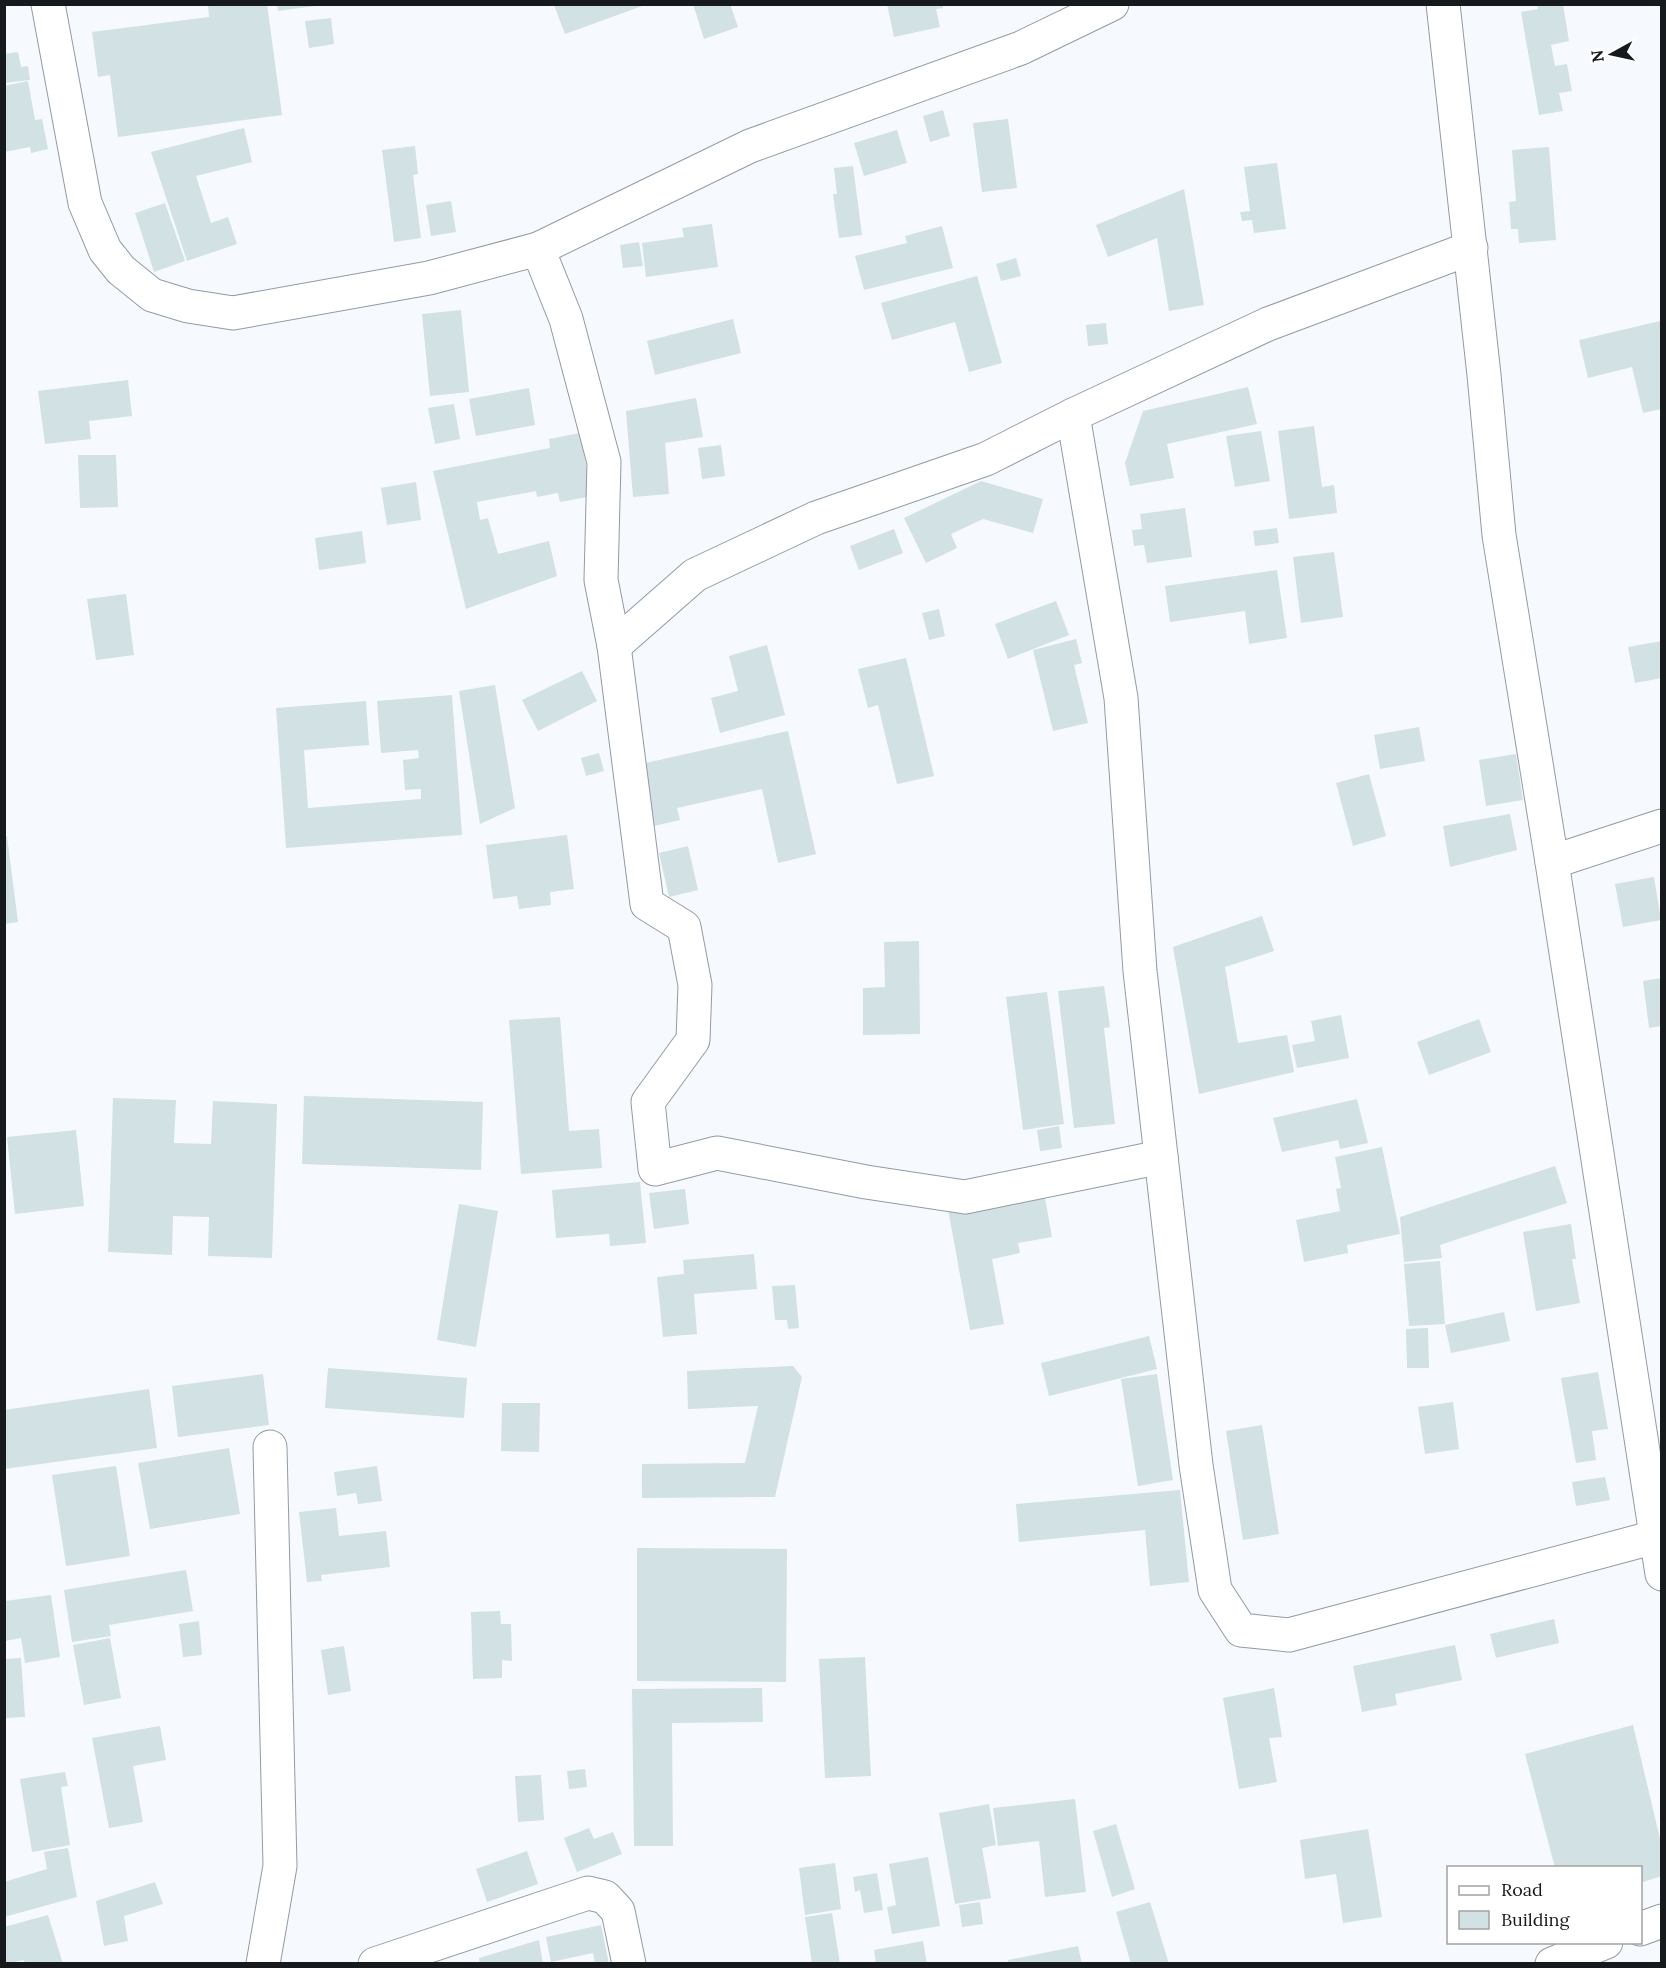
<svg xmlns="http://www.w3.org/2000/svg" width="1666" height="1968" viewBox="0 0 1666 1968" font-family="Lora,serif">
	<rect width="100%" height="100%" fill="#f6fafe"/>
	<!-- building -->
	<g fill="#d1e1e4">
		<polygon points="267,4 282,115 118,137 110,75 98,77 92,32 209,17 208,5"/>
		<polygon points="277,4 315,4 315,6 278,11"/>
		<polygon points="693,4 730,4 738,27 704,39"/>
		<polygon points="887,4 942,4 943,8 936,9 940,27 894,37"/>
		<polygon points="1537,4 1563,4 1569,41 1551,45 1555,66 1567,64 1572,91 1559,93 1563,111 1539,115 1521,12 1538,9"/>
		<polygon points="554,5 645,5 565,34"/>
		<polygon points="331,18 334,44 309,48 305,21"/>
		<polygon points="18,52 21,67 28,66 30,80 4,83 4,54"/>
		<polygon points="28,81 35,120 42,119 48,149 31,153 30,147 4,152 4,86"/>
		<polygon points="943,110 950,136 930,142 923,116"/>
		<polygon points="1008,119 1017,188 982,192 973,123"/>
		<polygon points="244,128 252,162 196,176 211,223 228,217 237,244 187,261 151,152"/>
		<polygon points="897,130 907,163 864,176 854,143"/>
		<polygon points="415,146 418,174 413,175 421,238 394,242 382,150"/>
		<polygon points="1549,147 1556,240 1519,243 1518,229 1511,229 1509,202 1516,201 1512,150"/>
		<polygon points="1277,163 1286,229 1254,233 1252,220 1242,221 1240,212 1250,211 1244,167"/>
		<polygon points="853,166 862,235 839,238 833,194 837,194 834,168"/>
		<polygon points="1184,189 1204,305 1169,311 1157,238 1108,257 1096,225"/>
		<polygon points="451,201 456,232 431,236 426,205"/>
		<polygon points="165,203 185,261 154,272 135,213"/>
		<polygon points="712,224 718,267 646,277 642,243 684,237 682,228"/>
		<polygon points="942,226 953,268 864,290 855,256 907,243 905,236"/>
		<polygon points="639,242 643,266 623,268 620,245"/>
		<polygon points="1016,258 1021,276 1001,281 996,264"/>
		<polygon points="977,276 1002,363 969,372 955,322 892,340 881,303"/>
		<polygon points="461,310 469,392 430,396 422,314"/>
		<polygon points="733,319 741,353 655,375 647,341"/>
		<polygon points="1660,321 1662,409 1643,413 1632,367 1588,378 1579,340"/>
		<polygon points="1106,323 1108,344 1088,346 1086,325"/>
		<polygon points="128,380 132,416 89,421 91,439 45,444 38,391"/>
		<polygon points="1248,387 1257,424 1167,444 1174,478 1130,486 1125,463 1143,411"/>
		<polygon points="529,388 535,425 476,436 469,399"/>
		<polygon points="696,398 703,437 665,443 669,494 633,497 626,411"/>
		<polygon points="454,404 460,439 435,444 428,408"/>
		<polygon points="1314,426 1322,487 1334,485 1337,513 1289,519 1278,431"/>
		<polygon points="1261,431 1270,481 1235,487 1226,436"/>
		<polygon points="580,433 592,496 560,502 558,493 537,497 536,491 477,502 480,520 488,518 498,554 549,541 557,576 466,609 433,471 550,448 549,439"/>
		<polygon points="721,445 725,476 702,479 698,448"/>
		<polygon points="78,455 116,455 118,507 80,508"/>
		<polygon points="981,481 1043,499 1033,533 983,519 951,534 957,548 926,563 904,518"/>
		<polygon points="416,482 421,520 387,525 381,488"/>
		<polygon points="1185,508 1192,557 1147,563 1144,545 1134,546 1132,530 1142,529 1140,514"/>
		<polygon points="1277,528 1279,543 1255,546 1253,531"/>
		<polygon points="894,529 903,553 859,570 850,546"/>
		<polygon points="362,531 366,563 319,570 315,538"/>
		<polygon points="1334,552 1343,617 1301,623 1293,557"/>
		<polygon points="1277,570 1287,638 1249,644 1245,611 1170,622 1165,586"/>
		<polygon points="126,594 134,655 96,660 87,599"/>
		<polygon points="1056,601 1069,635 1008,659 995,624"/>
		<polygon points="939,609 945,636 929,640 922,613"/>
		<polygon points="1076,639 1082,663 1074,665 1088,723 1053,731 1033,650"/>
		<polygon points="1662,641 1662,678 1635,683 1628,647"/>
		<polygon points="767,645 785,715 720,733 711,698 738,691 729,656"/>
		<polygon points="906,658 934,776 897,784 878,705 868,708 858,669"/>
		<polygon points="582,671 597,701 538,731 522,700"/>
		<polygon points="495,685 515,808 480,824 459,691"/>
		<polygon points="452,695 462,835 286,848 276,708 366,701 369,745 304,750 308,808 421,799 421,789 405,790 403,760 419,758 418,750 381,753 377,701"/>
		<polygon points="1419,727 1425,761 1380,769 1374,735"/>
		<polygon points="788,731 816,854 778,863 762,789 677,808 680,820 654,826 641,764"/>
		<polygon points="599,753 604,771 586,776 581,758"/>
		<polygon points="1516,754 1523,800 1486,806 1479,760"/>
		<polygon points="1369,774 1386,836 1353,846 1336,783"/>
		<polygon points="1510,814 1517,850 1450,867 1443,826"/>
		<polygon points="567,835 574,889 550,892 551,905 519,909 517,896 493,899 486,845"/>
		<polygon points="7,836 18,922 5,924 5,837"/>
		<polygon points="688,846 698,890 669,897 659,853"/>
		<polygon points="1654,877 1661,920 1623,927 1615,884"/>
		<polygon points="1262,916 1274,951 1225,967 1238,1043 1287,1035 1294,1072 1199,1094 1173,947"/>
		<polygon points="919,941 920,1034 863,1035 863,988 885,987 884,942"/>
		<polygon points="1662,978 1662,1026 1649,1028 1643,981"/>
		<polygon points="1104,986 1110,1027 1104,1028 1115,1124 1074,1128 1058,991"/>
		<polygon points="1047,992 1064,1124 1023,1130 1006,997"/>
		<polygon points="1341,1015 1349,1058 1297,1068 1292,1045 1315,1041 1311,1021"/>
		<polygon points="560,1017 569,1131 599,1129 602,1168 521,1174 509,1020"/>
		<polygon points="1479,1019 1491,1052 1429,1075 1417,1042"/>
		<polygon points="304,1096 483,1102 481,1170 302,1164"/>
		<polygon points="113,1098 176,1100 174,1143 211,1144 213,1101 277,1104 272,1258 208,1256 209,1217 173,1216 172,1255 108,1252"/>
		<polygon points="1357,1099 1368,1143 1340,1149 1338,1140 1282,1152 1273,1118"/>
		<polygon points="1059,1126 1062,1148 1040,1151 1037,1130"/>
		<polygon points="76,1130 84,1206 15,1214 7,1137"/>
		<polygon points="1382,1147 1400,1234 1347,1245 1348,1253 1304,1262 1296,1220 1340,1211 1336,1189 1341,1188 1335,1157"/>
		<polygon points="1555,1166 1567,1203 1440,1245 1442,1258 1404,1262 1400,1217"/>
		<polygon points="640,1182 646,1243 610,1246 609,1234 556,1238 552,1190"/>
		<polygon points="685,1189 689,1224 654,1229 649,1193"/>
		<polygon points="1044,1192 1052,1237 1018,1243 1020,1253 992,1259 1004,1324 970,1330 948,1209"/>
		<polygon points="459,1204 498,1211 476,1347 437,1340"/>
		<polygon points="1571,1224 1576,1259 1572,1259 1580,1303 1536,1311 1523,1232"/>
		<polygon points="754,1254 757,1289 694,1294 697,1334 663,1337 657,1277 684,1274 683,1260"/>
		<polygon points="1440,1261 1445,1324 1409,1326 1404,1264"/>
		<polygon points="795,1285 799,1328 788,1329 787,1320 775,1320 772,1286"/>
		<polygon points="1504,1312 1510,1341 1451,1353 1445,1325"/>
		<polygon points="1428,1328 1429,1368 1407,1368 1406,1329"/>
		<polygon points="1149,1336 1157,1369 1049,1396 1041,1363"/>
		<polygon points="793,1366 802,1377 775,1497 642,1498 642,1464 745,1463 758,1406 688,1409 687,1371"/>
		<polygon points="328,1368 467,1378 464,1418 325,1408"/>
		<polygon points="1598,1372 1608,1429 1592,1431 1596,1460 1576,1463 1561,1378"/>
		<polygon points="263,1374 269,1425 178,1437 172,1386"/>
		<polygon points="1157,1374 1173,1480 1138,1486 1121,1379"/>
		<polygon points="149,1389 157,1448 4,1469 4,1410"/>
		<polygon points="1453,1402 1459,1449 1425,1454 1418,1407"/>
		<polygon points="502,1403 540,1403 539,1452 501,1451"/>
		<polygon points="1262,1425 1279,1534 1243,1540 1226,1431"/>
		<polygon points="229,1448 240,1514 150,1529 138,1463"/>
		<polygon points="116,1466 130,1556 66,1566 52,1475"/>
		<polygon points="377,1466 382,1501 358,1504 356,1493 337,1496 334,1472"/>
		<polygon points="1605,1477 1610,1500 1576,1506 1572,1482"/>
		<polygon points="1180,1490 1189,1582 1150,1586 1145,1530 1019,1542 1016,1504"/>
		<polygon points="336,1508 339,1536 386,1531 390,1567 321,1575 322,1581 307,1582 299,1512"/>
		<polygon points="637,1548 787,1549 786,1682 637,1681"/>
		<polygon points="186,1570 193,1611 109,1625 111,1636 72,1642 64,1590"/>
		<polygon points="51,1595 60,1657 25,1663 21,1638 5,1641 5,1601"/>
		<polygon points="500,1611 501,1624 511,1624 512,1661 502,1660 502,1678 473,1679 471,1612"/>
		<polygon points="1554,1619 1559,1643 1496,1658 1490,1634"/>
		<polygon points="199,1621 202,1655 183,1657 179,1624"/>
		<polygon points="110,1638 121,1698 84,1705 73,1645"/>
		<polygon points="1455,1645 1462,1680 1395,1694 1397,1705 1362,1712 1353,1666"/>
		<polygon points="344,1646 351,1691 328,1695 321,1650"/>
		<polygon points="865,1657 871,1776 825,1778 819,1659"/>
		<polygon points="21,1658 25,1717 4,1718 4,1659"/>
		<polygon points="762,1688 763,1722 672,1723 673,1846 634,1846 632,1689"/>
		<polygon points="1274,1688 1282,1737 1269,1738 1277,1782 1239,1789 1223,1698"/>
		<polygon points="1633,1725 1662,1847 1662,1876 1640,1883 1640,1868 1555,1868 1525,1754"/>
		<polygon points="160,1726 166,1760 133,1766 143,1822 109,1828 92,1738"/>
		<polygon points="585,1769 587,1787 569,1789 567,1771"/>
		<polygon points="65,1772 68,1786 61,1787 70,1845 32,1852 20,1779"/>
		<polygon points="541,1775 544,1820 518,1822 515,1776"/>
		<polygon points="1075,1799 1086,1892 1045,1897 1039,1841 998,1846 993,1808"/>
		<polygon points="989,1804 996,1845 982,1848 991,1898 955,1904 939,1813"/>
		<polygon points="1116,1824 1135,1889 1112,1897 1093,1831"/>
		<polygon points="589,1828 594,1839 613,1832 622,1854 577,1872 564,1838"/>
		<polygon points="1368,1829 1382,1917 1343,1923 1336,1874 1305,1879 1300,1840"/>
		<polygon points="68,1848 77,1897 4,1917 4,1882 47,1869 44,1852"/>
		<polygon points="527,1851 538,1884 487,1902 476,1869"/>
		<polygon points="928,1857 940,1926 892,1934 887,1907 896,1905 889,1864"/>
		<polygon points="835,1863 841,1909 805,1915 799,1868"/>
		<polygon points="877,1873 883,1910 864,1913 860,1890 855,1892 853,1877"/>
		<polygon points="155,1882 163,1904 124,1916 128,1941 104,1946 96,1901"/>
		<polygon points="980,1902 983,1924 962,1927 959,1905"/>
		<polygon points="1150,1902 1169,1964 1131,1964 1116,1912"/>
		<polygon points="832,1913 840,1964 812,1964 805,1917"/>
		<polygon points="48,1915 63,1964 25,1964 24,1960 4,1964 4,1927"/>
		<polygon points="601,1925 609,1964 595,1964 593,1953 551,1962 546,1937"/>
		<polygon points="539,1940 543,1964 480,1964 479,1958"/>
		<polygon points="923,1941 927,1964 876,1964 874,1950"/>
		<polygon points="1078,1946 1082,1964 1009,1964 1008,1960"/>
	</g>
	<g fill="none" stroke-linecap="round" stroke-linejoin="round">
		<!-- minor casing -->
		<g stroke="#919ba4" stroke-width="35">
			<g id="minor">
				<polyline points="48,4 85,203 105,250 121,270 152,295 188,306 233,313 429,278 538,249 750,146 1021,48 1112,4"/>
				<polyline points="1443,4 1484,375 1499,535 1552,862 1662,1574"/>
				<polyline points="538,249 566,319 604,462 601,580 614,646 647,904 684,927 695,985 693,1040 648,1102 655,1169 717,1153 866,1182 965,1197 1161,1157"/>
				<polyline points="1073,415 1121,698 1140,971 1196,1465 1215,1590 1241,1630 1289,1635 1655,1537"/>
				<polyline points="614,646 695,575 816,518 986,459 1073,415 1268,324 1471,248"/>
				<polyline points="1552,862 1662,826"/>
				<polyline points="1640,1929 1662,1921"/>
				<polyline points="263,1964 280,1866 270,1447"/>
				<polyline points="375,1964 588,1893 605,1897 618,1911 629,1964"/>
				<polyline points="1552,1964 1606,1942"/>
			</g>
		</g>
		<!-- minor -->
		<use href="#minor" stroke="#fff" stroke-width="33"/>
	</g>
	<!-- border -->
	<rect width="1666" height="1968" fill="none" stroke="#161a1d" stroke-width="12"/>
	<!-- legend -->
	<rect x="1447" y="1866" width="195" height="78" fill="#ffffff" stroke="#a2a3a5" stroke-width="1.5"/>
	<rect x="1459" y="1886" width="30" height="9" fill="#ffffff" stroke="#a2a3a5" stroke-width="1.5"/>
	<text x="1501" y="1896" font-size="18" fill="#161a1d">Road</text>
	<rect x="1459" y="1911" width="30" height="18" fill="#d1e1e4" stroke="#a2a3a5" stroke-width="1.5"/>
	<text x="1501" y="1926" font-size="18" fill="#161a1d">Building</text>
	<!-- north arrow -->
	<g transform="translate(1612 54) rotate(262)" stroke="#ffffff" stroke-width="4.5" paint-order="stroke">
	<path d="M0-4.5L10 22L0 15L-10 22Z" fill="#161a1d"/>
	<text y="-9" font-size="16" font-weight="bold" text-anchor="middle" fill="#161a1d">N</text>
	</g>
</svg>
